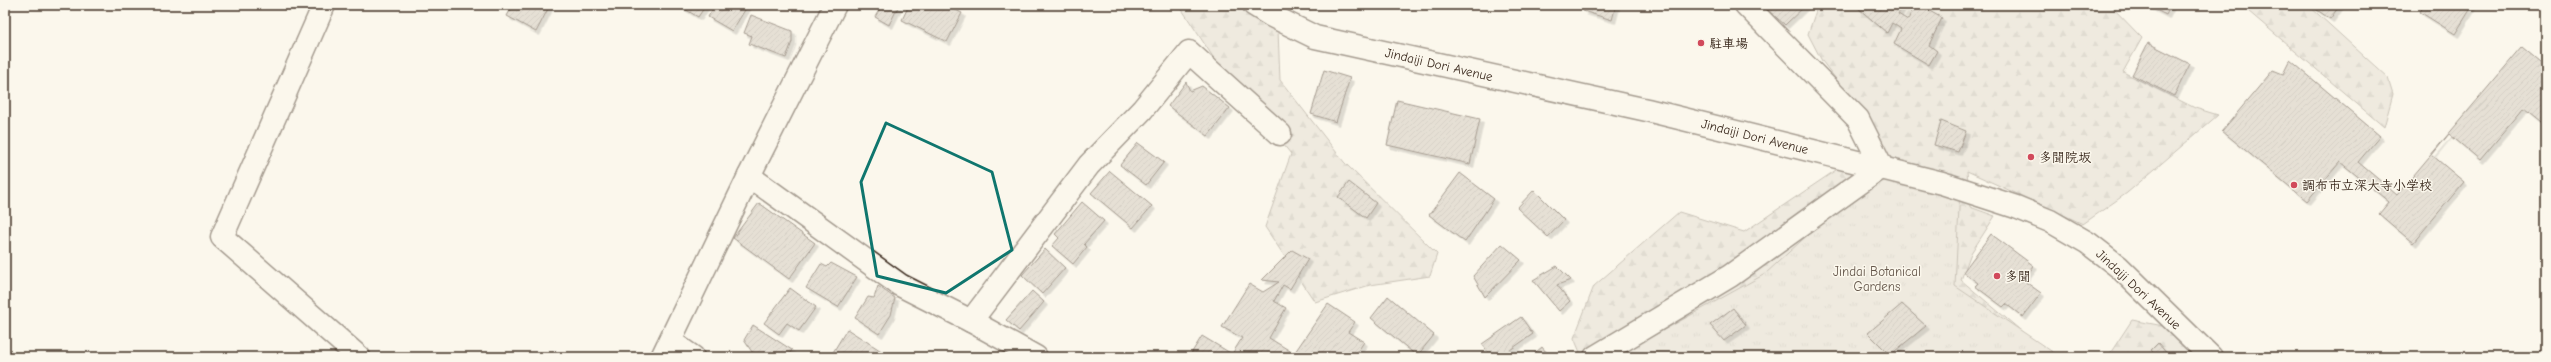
<svg xmlns="http://www.w3.org/2000/svg" width="2551" height="362" viewBox="0 0 2551 362" font-family="'Comic Neue','Klee One',sans-serif">
	<defs>
		<pattern id="forest-firs" width="22" height="20" patternUnits="userSpaceOnUse"><rect width="22" height="20" fill="#dfd9ce"/><path d="M5 1l3.5 6h-7zM16 11l3.5 6h-7z" fill="#c0bab0"/></pattern>
		<pattern id="park-tufts" width="24" height="20" patternUnits="userSpaceOnUse"><rect width="24" height="20" fill="#dfd9ce"/><path d="M3 7l-1-3M5 7V3M7 7l1-3M15 17l-1-3M17 17v-4M19 17l1-3" fill="none" stroke="#c0bab0"/></pattern>
		<pattern id="building-hatch" width="6" height="6" patternUnits="userSpaceOnUse"><rect width="6" height="6" fill="#ccc4b9"/><path d="M-1 1l2-2M0 6l6-6M5 7l2-2" fill="none" stroke="#a79f96"/></pattern>
		<filter id="shadow"><feDropShadow dx="3.5" dy="3.5" stdDeviation="0" flood-color="#0004"/></filter>
	</defs>
	<rect width="100%" height="100%" fill="#fbf7ec"/>
	<filter id="ink" filterUnits="userSpaceOnUse"><feTurbulence type="fractalNoise" baseFrequency=".025" numOctaves="2"/><feDisplacementMap in="SourceGraphic" scale="8" xChannelSelector="R" yChannelSelector="G"/><feConvolveMatrix kernelMatrix="1 2 1 2 8 2 1 2 1" color-interpolation-filters="sRGB"/></filter>
	<g filter="url(#ink)">
		<!-- forest -->
		<g fill="url(#forest-firs)" stroke="#8d8276">
			<polygon points="1179,5 1277,5 1280,80 1344,162 1437,254 1430,276 1370,285 1315,302 1265,227 1291,154 1215,60"/>
			<polygon points="1818,5 2110,5 2142,38 2123,72 2195,108 2218,115 2127,193 2083,224 1967,171 1970,207 1995,216 1971,253 1961,280 2052,357 1582,357 1574,338 1594,286 1679,212 1744,232 1882,139 1822,61 1808,34"/>
			<polygon points="2241,5 2308,5 2388,78 2393,94 2384,127"/>
			<polygon points="2132,320 2169,327 2200,357 2103,357 2109,355"/>
		</g>
		<!-- park -->
		<polygon fill="url(#park-tufts)" stroke="#8d8276" points="1882,167 1960,189 1955,286 2060,357 1615,357 1765,274"/>
		<!-- building -->
		<g fill="url(#building-hatch)" stroke="#3b2a1e" filter="url(#shadow)">
			<polygon points="513,5 550,5 536,32 507,16"/>
			<polygon points="678,5 706,5 698,17"/>
			<polygon points="715,5 748,5 732,31 708,17"/>
			<polygon points="882,5 899,5 889,25 875,17"/>
			<polygon points="909,5 945,5 962,13 947,42 902,20"/>
			<polygon points="1585,5 1616,5 1612,20 1583,11"/>
			<polygon points="1762,5 1806,5 1785,25"/>
			<polygon points="1858,5 1903,5 1898,14 1908,20 1914,5 1919,5 1942,18 1929,45 1937,51 1929,65 1894,44 1901,29 1892,23 1887,33 1857,7"/>
			<polygon points="2146,5 2171,5 2166,15"/>
			<polygon points="2310,5 2340,5 2330,19"/>
			<polygon points="2424,5 2473,5 2455,34 2420,12"/>
			<polygon points="751,15 792,31 792,42 786,58 749,44 752,36 744,33"/>
			<polygon points="2148,43 2190,64 2174,96 2132,75"/>
			<polygon points="2522,47 2546,67 2546,126 2524,108 2480,160 2449,134 2432,155 2464,182 2413,243 2379,214 2389,202 2340,162 2307,201 2222,131 2273,70 2283,74 2290,60 2380,136 2358,162 2397,195"/>
			<polygon points="1324,70 1350,78 1336,122 1311,114"/>
			<polygon points="1186,82 1190,91 1202,86 1230,108 1208,136 1168,106"/>
			<polygon points="1397,100 1480,119 1470,164 1387,145"/>
			<polygon points="1941,121 1966,131 1958,152 1934,145"/>
			<polygon points="1138,143 1164,162 1146,185 1120,165"/>
			<polygon points="1110,171 1152,206 1133,228 1091,193"/>
			<polygon points="1460,173 1494,199 1465,242 1429,215"/>
			<polygon points="1349,182 1376,203 1366,218 1338,197"/>
			<polygon points="1534,190 1564,220 1548,237 1517,208"/>
			<polygon points="1082,202 1104,221 1084,244 1087,247 1073,264 1052,246 1059,238 1055,234"/>
			<polygon points="759,203 815,243 789,279 733,238"/>
			<polygon points="1991,234 2034,266 2023,280 2041,293 2023,317 2006,304 2003,307 1975,286 1978,283 1963,272"/>
			<polygon points="1502,244 1521,260 1485,297 1473,276"/>
			<polygon points="1045,249 1065,268 1042,294 1022,275"/>
			<polygon points="1292,250 1308,259 1290,289 1283,285 1274,301 1286,308 1269,338 1300,357 1189,357 1202,336 1232,354 1242,338 1222,327 1249,284 1263,292 1279,282 1262,280"/>
			<polygon points="831,263 857,277 838,307 806,288 821,264 827,267"/>
			<polygon points="1557,266 1571,280 1557,285 1570,301 1559,311 1533,280"/>
			<polygon points="878,286 895,298 891,315 879,334 855,318 868,297 874,298"/>
			<polygon points="790,288 816,307 799,331 787,323 779,334 764,323"/>
			<polygon points="1032,291 1044,302 1019,331 1006,320"/>
			<polygon points="1388,296 1434,335 1417,356 1371,318"/>
			<polygon points="1328,304 1355,322 1348,332 1364,342 1354,357 1303,357 1295,352"/>
			<polygon points="1902,304 1926,326 1890,355 1868,333"/>
			<polygon points="1733,308 1746,325 1724,341 1710,325"/>
			<polygon points="1521,317 1533,334 1500,357 1492,357 1482,344"/>
			<polygon points="753,325 792,350 787,357 761,357 752,352 744,340"/>
			<polygon points="847,329 883,352 880,357 836,357 832,354"/>
			<polygon points="2158,343 2168,355 2166,357 2157,357 2151,350"/>
			<polygon points="1542,347 1550,357 1530,357"/>
		</g>
		<g fill="none" stroke-linecap="round" stroke-linejoin="round">
			<!-- street casing -->
			<g stroke="#3b2a1e" stroke-width="25">
				<g id="street">
					<polyline points="324,5 222,237 359,357"/>
					<polyline points="749,176 900,285 971,321"/>
					<polyline points="670,341 693,357"/>
					<polyline points="662,357 749,176 835,5"/>
					<polyline points="1036,357 971,321 1089,165 1142,110 1189,52 1280,134"/>
					<polyline points="1595,357 1730,276 1882,167 1858,119 1746,5"/>
				</g>
			</g>
			<!-- secondary casing -->
			<g stroke="#3b2a1e" stroke-width="25">
				<polyline id="secondary" points="1254,5 1270,15 1315,37 1647,110 1942,183 2016,207 2050,221 2088,243 2119,267 2211,357"/>
			</g>
			<!-- street -->
			<use href="#street" stroke="#fbf7ec" stroke-width="22"/>
			<!-- secondary -->
			<use href="#secondary" stroke="#fbf7ec" stroke-width="22"/>
		</g>
	</g>
	<!-- marked area -->
	<path d="M0 0H2551V362H0ZM886,123L992,172L1012,250L946,293L877,276L861,182Z" fill="#fbf7ec" fill-opacity=".55" fill-rule="evenodd"/>
	<path fill="none" stroke="#0f766e" stroke-width="3" stroke-linejoin="round" d="M886,123L992,172L1012,250L946,293L877,276L861,182Z"/>
	<!-- markers -->
	<g fill="#d1495b" stroke="#fbf7ec" stroke-width="1.5">
		<circle cx="1701" cy="43" r="4"/>
		<circle cx="2031" cy="157" r="4"/>
		<circle cx="2294" cy="185" r="4"/>
		<circle cx="1997" cy="276" r="4"/>
	</g>
	<g text-anchor="middle" stroke-width="3" stroke-linejoin="round" paint-order="stroke">
		<!-- poi labels -->
		<g font-size="13" font-weight="bold" fill="#3b2a1e" stroke="#fbf7ec" text-anchor="start">
			<text x="1709" y="48">駐車場</text>
			<text x="2039" y="162">多聞院坂</text>
			<text x="2302" y="190">調布市立深大寺小学校</text>
			<text x="2005" y="281">多聞</text>
		</g>
		<!-- street labels -->
		<g font-size="13" fill="#3b2a1e" stroke="#fbf7ec">
			<text transform="translate(1439 64) rotate(13)" y="5">Jindaiji Dori Avenue</text>
			<text transform="translate(1755 136) rotate(14)" y="5">Jindaiji Dori Avenue</text>
			<text transform="translate(2139 289) rotate(43)" y="5">Jindaiji Dori Avenue</text>
		</g>
		<!-- park labels -->
		<g font-size="13" fill="#64564a" stroke="#fbf7ec">
			<text x="1877" y="276">Jindai Botanical<tspan x="1877" dy="15">Gardens</tspan></text>
		</g>
	</g>
	<!-- margin -->
	<rect width="2551" height="362" fill="none" stroke="#fbf7ec" stroke-width="20"/>
	<rect x="10" y="10" width="2531" height="342" fill="none" stroke="#3b2a1e" stroke-width="1.5" filter="url(#ink)"/>
</svg>
